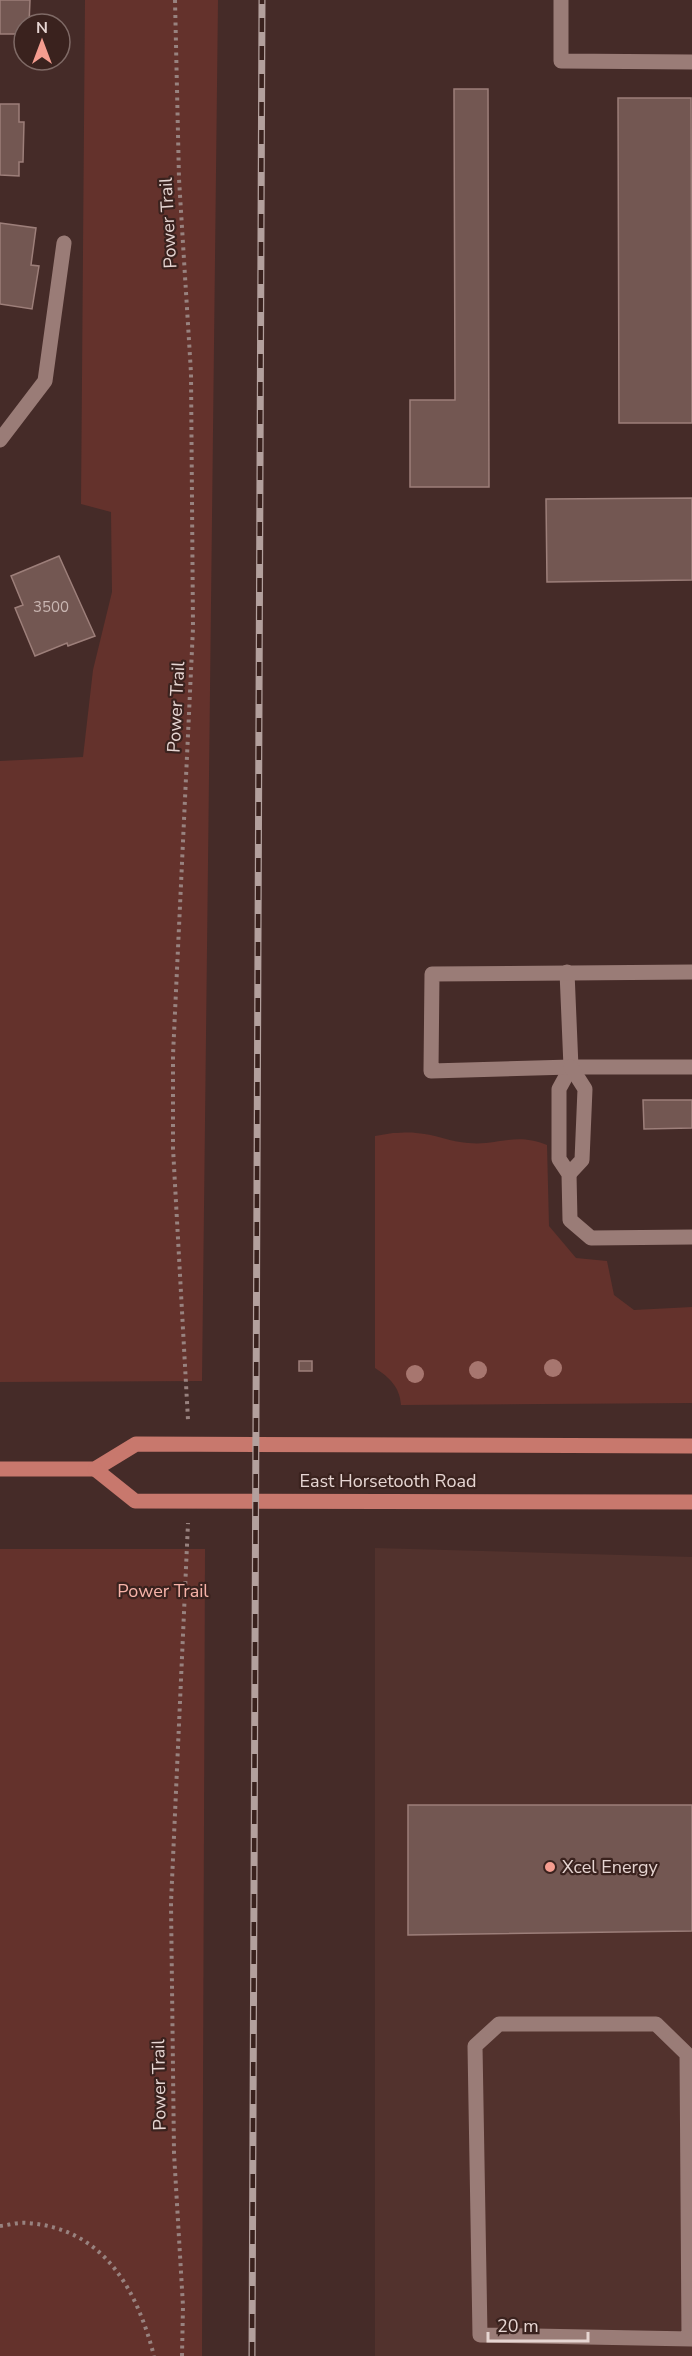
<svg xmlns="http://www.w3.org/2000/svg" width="692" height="2356" viewBox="0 0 692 2356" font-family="'Nunito Sans',sans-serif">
	<rect width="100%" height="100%" fill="#452b28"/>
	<!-- built -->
	<polygon fill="#52322d" points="375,1548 692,1557 692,2356 375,2356"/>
	<!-- green -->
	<g fill="#64322c">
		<polygon points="85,0 218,0 202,1381 0,1382 0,761 83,757 93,670 112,592 111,512 81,504"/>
		<path d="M393,1133C400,1133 409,1132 416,1133C434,1134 451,1142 468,1143C499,1146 514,1132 547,1145L549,1226L576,1258L607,1261L614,1295L634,1310L692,1307V1403L401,1405C400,1387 389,1377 375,1368V1136Z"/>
		<polygon points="0,1549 205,1549 202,2356 0,2356"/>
	</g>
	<!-- building -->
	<g fill="#735752" stroke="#9d7f7a" stroke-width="1.5">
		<polygon points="0,0 30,0 29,24 24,24 24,34 0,34"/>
		<polygon points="454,89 488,89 489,487 410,487 410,400 455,400"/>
		<polygon points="618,98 691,98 692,423 619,423"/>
		<polygon points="0,104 19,104 19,122 24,122 23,162 19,162 19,176 0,175"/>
		<polygon points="0,223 36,228 31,265 39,266 32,309 0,304"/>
		<polygon points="692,498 692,580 547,582 546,499"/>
		<polygon points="59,556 95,636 68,646 67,643 35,656 15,608 23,605 11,576"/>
		<polygon points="643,1100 692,1100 692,1128 644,1129"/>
		<rect x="299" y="1361" width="13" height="10"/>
		<polygon points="408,1805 692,1805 692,1931 408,1935"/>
	</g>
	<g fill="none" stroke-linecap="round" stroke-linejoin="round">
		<!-- path -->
		<g stroke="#98827f" stroke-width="4" stroke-dasharray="3 4.5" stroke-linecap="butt">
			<polyline points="175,0 179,179 191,373 193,628 173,1055 173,1148 188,1420"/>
			<path d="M0,2226C9,2225 19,2222 27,2223C104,2228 137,2290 154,2356"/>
			<polyline points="182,2356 183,2306 174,2153 171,1903 188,1523"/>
		</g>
		<!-- minor -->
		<g stroke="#9a7c77" stroke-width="15">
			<polyline points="561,0 561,61 692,62"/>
			<polyline points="0,440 45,381 64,243"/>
			<polyline points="567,972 571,1067 559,1089 559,1159 569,1174 570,1220 591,1238 692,1237"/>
			<polyline points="692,972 432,974 431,1071 571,1067 692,1067"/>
			<polyline points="569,1174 582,1160 585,1089 571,1067"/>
			<polyline points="689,2339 687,2054 656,2024 499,2024 475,2046 480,2335 692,2339"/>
		</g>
		<!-- major -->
		<g stroke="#c8786d" stroke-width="15">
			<polyline points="0,1469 95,1469 136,1444 692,1446"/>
			<polyline points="95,1469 135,1501 692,1502"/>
		</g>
		<!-- rail casing -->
		<g stroke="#b3a09d" stroke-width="7">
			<polyline id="rail" points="252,2356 262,0"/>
		</g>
		<!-- rail -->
		<use href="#rail" stroke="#3a221e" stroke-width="4.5" stroke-dasharray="14" stroke-linecap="butt"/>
	</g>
	<!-- trees -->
	<g fill="#a7766f">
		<circle cx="553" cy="1368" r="9"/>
		<circle cx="478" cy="1370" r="9"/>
		<circle cx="415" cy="1374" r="9"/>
	</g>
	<!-- markers -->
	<circle fill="#f59d90" stroke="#3a221e" stroke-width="2" cx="550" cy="1867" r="6"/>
	<g text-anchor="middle" stroke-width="4.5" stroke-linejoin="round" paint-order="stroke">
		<!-- number labels -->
		<g font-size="15" fill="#c9b6b2">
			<text x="51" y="612">3500</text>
		</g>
		<!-- street labels -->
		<g font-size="18" fill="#e6d5d2" stroke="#3a221e">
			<text transform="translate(168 223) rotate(-93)" y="6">Power Trail</text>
			<text transform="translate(176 707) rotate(-87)" y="6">Power Trail</text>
			<text x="388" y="1487">East Horsetooth Road</text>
			<text transform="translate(159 2085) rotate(-91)" y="6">Power Trail</text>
		</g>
		<!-- park labels -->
		<g font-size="18" fill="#f7b3a9" stroke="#3a221e">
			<text x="163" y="1597">Power Trail</text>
		</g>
		<!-- poi labels -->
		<g font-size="18" fill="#e6d5d2" stroke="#3a221e" text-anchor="start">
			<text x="562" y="1873">Xcel Energy</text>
		</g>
	</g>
	<!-- north arrow -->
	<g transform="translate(42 42)"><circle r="28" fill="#3a221e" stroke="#7f6a66" stroke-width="1.5"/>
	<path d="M0-4.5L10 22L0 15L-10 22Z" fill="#f59d90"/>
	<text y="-9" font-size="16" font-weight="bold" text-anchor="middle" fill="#e6d5d2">N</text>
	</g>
	<!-- scale -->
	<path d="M488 2332v9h100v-9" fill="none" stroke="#e6d5d2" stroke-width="3"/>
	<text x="497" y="2332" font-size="18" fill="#e6d5d2" stroke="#3a221e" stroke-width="4.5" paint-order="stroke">20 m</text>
</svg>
